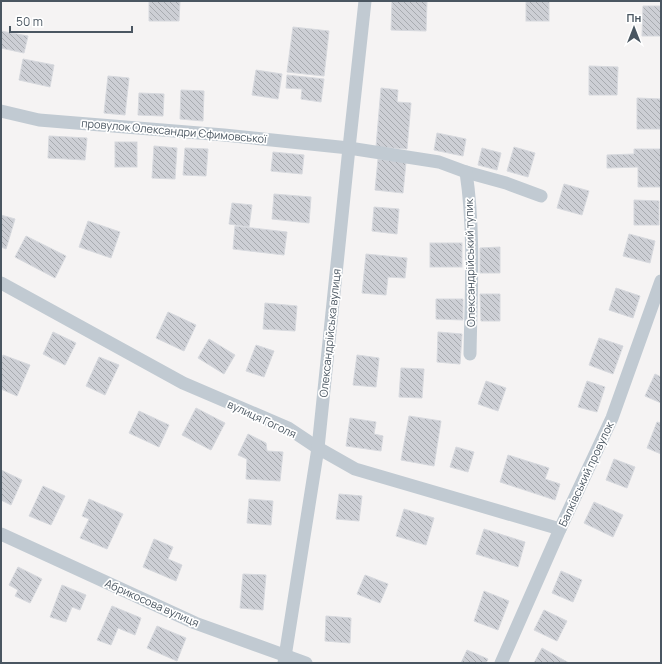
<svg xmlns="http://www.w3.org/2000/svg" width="662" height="664" viewBox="0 0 662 664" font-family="Manrope,sans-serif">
	<defs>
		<pattern id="building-back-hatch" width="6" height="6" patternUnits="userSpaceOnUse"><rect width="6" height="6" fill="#cdcfd5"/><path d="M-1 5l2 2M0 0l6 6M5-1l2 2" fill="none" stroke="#a8abb0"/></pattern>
	</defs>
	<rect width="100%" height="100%" fill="#f5f3f3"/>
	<!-- building -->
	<g fill="url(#building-back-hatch)" stroke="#d7d9de">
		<polygon points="149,1 180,1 179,21 149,21"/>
		<polygon points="392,1 427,1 426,31 391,30"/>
		<rect x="526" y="1" width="23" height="20"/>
		<polygon points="643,6 661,6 661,36 642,36"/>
		<polygon points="293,27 329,31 324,76 287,72"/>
		<polygon points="1,31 28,36 24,53 1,48"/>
		<polygon points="23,59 54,65 50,87 19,80"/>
		<polygon points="589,66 618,67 617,95 589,95"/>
		<polygon points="256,70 282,74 278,99 252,95"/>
		<polygon points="287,75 324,79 321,102 301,99 302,89 286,88"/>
		<polygon points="108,76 129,78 125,115 104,113"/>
		<polygon points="381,88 398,90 397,102 411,103 407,149 376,147"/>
		<polygon points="181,90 204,91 203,121 180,119"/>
		<polygon points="139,93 164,94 163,116 138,115"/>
		<polygon points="637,98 661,99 661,129 637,129"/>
		<polygon points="437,133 466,139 463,156 434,150"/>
		<polygon points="49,136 87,138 85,160 48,158"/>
		<rect x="115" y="142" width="22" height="25"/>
		<polygon points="154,146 177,148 175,179 152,178"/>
		<polygon points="514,147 535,153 528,177 507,171"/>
		<polygon points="185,148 208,149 206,176 183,175"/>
		<polygon points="482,148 501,153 497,170 478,165"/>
		<polygon points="634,149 661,149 661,187 638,187 638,167 607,168 607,155 634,154"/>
		<polygon points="273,152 304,155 302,174 271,171"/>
		<polygon points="378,159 406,162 403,193 375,190"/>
		<polygon points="564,184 589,191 582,215 557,208"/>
		<polygon points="274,194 311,197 309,223 272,219"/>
		<polygon points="634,200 659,201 659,225 634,225"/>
		<polygon points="232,203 252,205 249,227 229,224"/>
		<polygon points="374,207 399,209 397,234 372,231"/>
		<polygon points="1,215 15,219 6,249 1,247"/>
		<polygon points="88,221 120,232 111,258 79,247"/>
		<polygon points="235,226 287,232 284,255 233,249"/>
		<polygon points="629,234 655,241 650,263 623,256"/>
		<polygon points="26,236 66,256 55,278 15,257"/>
		<rect x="430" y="243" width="32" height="24"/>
		<polygon points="500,247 500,273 480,273 480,248"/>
		<polygon points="366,254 407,258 405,278 388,277 386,295 362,293"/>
		<polygon points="616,288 640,296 633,318 609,310"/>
		<polygon points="480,294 500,294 500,321 481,321"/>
		<polygon points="436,299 463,299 463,320 436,319"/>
		<polygon points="265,303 297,306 295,331 263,329"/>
		<polygon points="168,312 196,325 184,351 156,338"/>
		<polygon points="53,332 76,343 65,365 43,354"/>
		<polygon points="438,332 462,334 460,364 437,362"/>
		<polygon points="599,338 623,346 613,374 589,365"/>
		<polygon points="209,339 235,355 224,374 198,358"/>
		<polygon points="256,345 274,351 264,377 246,371"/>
		<polygon points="3,355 30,365 17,396 1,389 1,361"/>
		<polygon points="357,355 379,358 376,387 353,385"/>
		<polygon points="99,357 119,365 105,395 86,386"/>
		<polygon points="401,368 424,369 422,398 399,397"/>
		<polygon points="655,374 661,377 661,403 645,396"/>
		<polygon points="486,381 506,388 498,411 478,404"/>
		<polygon points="587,381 605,387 597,412 578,407"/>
		<polygon points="196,408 225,423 211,450 182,435"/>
		<polygon points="139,411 169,425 159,447 129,433"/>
		<polygon points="409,416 441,421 434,466 401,460"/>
		<polygon points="350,418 376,422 374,434 383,436 381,451 346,446"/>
		<polygon points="657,422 661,423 661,454 647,448"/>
		<polygon points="248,434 266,443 267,451 283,452 280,481 246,479 247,459 238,455"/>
		<polygon points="456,447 474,452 468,472 450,467"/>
		<polygon points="508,455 549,468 545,479 560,484 555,500 500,482"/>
		<polygon points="614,459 635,467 627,488 606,480"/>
		<polygon points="1,470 22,480 11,505 1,500"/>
		<polygon points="43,486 65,496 51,525 29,516"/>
		<polygon points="339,494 362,496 359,521 336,519"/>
		<polygon points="89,499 123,514 107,549 80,538 89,519 82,516"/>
		<polygon points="249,499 273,501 271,525 247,523"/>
		<polygon points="594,502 623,515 613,537 584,523"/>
		<polygon points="404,509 434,518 426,545 396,536"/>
		<polygon points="484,529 525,542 518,567 476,554"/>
		<polygon points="154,539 173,547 168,559 182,565 176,581 143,567"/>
		<polygon points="18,567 42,579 30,603 15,596 18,590 9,585"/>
		<polygon points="561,571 582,580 573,602 552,593"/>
		<polygon points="243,574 266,575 263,610 240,608"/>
		<polygon points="365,575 388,584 380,603 357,594"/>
		<polygon points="62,585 86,595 80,610 72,607 66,622 50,617"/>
		<polygon points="484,591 509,601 498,630 474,621"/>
		<polygon points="112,606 141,618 135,635 118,628 111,645 97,640"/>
		<polygon points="544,610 567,621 557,641 534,630"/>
		<polygon points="326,616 351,618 350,643 325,641"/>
		<polygon points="157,626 186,638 177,661 147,648"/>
		<polygon points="542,648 569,663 534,663"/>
		<polygon points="467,650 488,659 486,663 461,663"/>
	</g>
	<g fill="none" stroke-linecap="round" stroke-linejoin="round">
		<!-- minor -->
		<g stroke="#c1cad2" stroke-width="13">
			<polyline points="1,111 39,120 224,135 349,148 439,162 466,172 506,183 541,196"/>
			<path d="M466,172C475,232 471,294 470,354"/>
			<polyline points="1,283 183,383 288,428 318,448 355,469 560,529"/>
			<polyline points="1,534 195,623 306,663"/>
			<polyline points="284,663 318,448 349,148 365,1"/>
			<polyline points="501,663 560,529 612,418 661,281"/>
		</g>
	</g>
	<g text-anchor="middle" stroke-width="3.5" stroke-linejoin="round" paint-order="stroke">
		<!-- street labels -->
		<g font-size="11" fill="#4a5661" stroke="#fff">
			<text transform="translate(174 131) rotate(5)" y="4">провулок Олександри Єфимовської</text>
			<text transform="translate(470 263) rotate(-91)" y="4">Олександрійський тупик</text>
			<text transform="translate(330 333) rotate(-84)" y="4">Олександрійська вулиця</text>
			<text transform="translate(262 419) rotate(25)" y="4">вулиця Гоголя</text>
			<text transform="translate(586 474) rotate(-65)" y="4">Балківський провулок</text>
			<text transform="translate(152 603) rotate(24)" y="4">Абрикосова вулиця</text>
		</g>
	</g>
	<!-- border -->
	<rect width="662" height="664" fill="none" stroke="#4a5661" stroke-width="4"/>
	<!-- north arrow -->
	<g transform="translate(634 28)" stroke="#ffffff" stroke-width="3" paint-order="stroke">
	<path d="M0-3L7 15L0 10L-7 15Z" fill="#4a5661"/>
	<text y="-6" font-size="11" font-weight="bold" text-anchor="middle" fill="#4a5661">Пн</text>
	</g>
	<!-- scale -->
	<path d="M10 26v6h122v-6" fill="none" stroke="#4a5661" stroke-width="2"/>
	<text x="16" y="26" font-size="12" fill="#4a5661" stroke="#ffffff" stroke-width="3" paint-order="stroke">50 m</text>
</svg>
